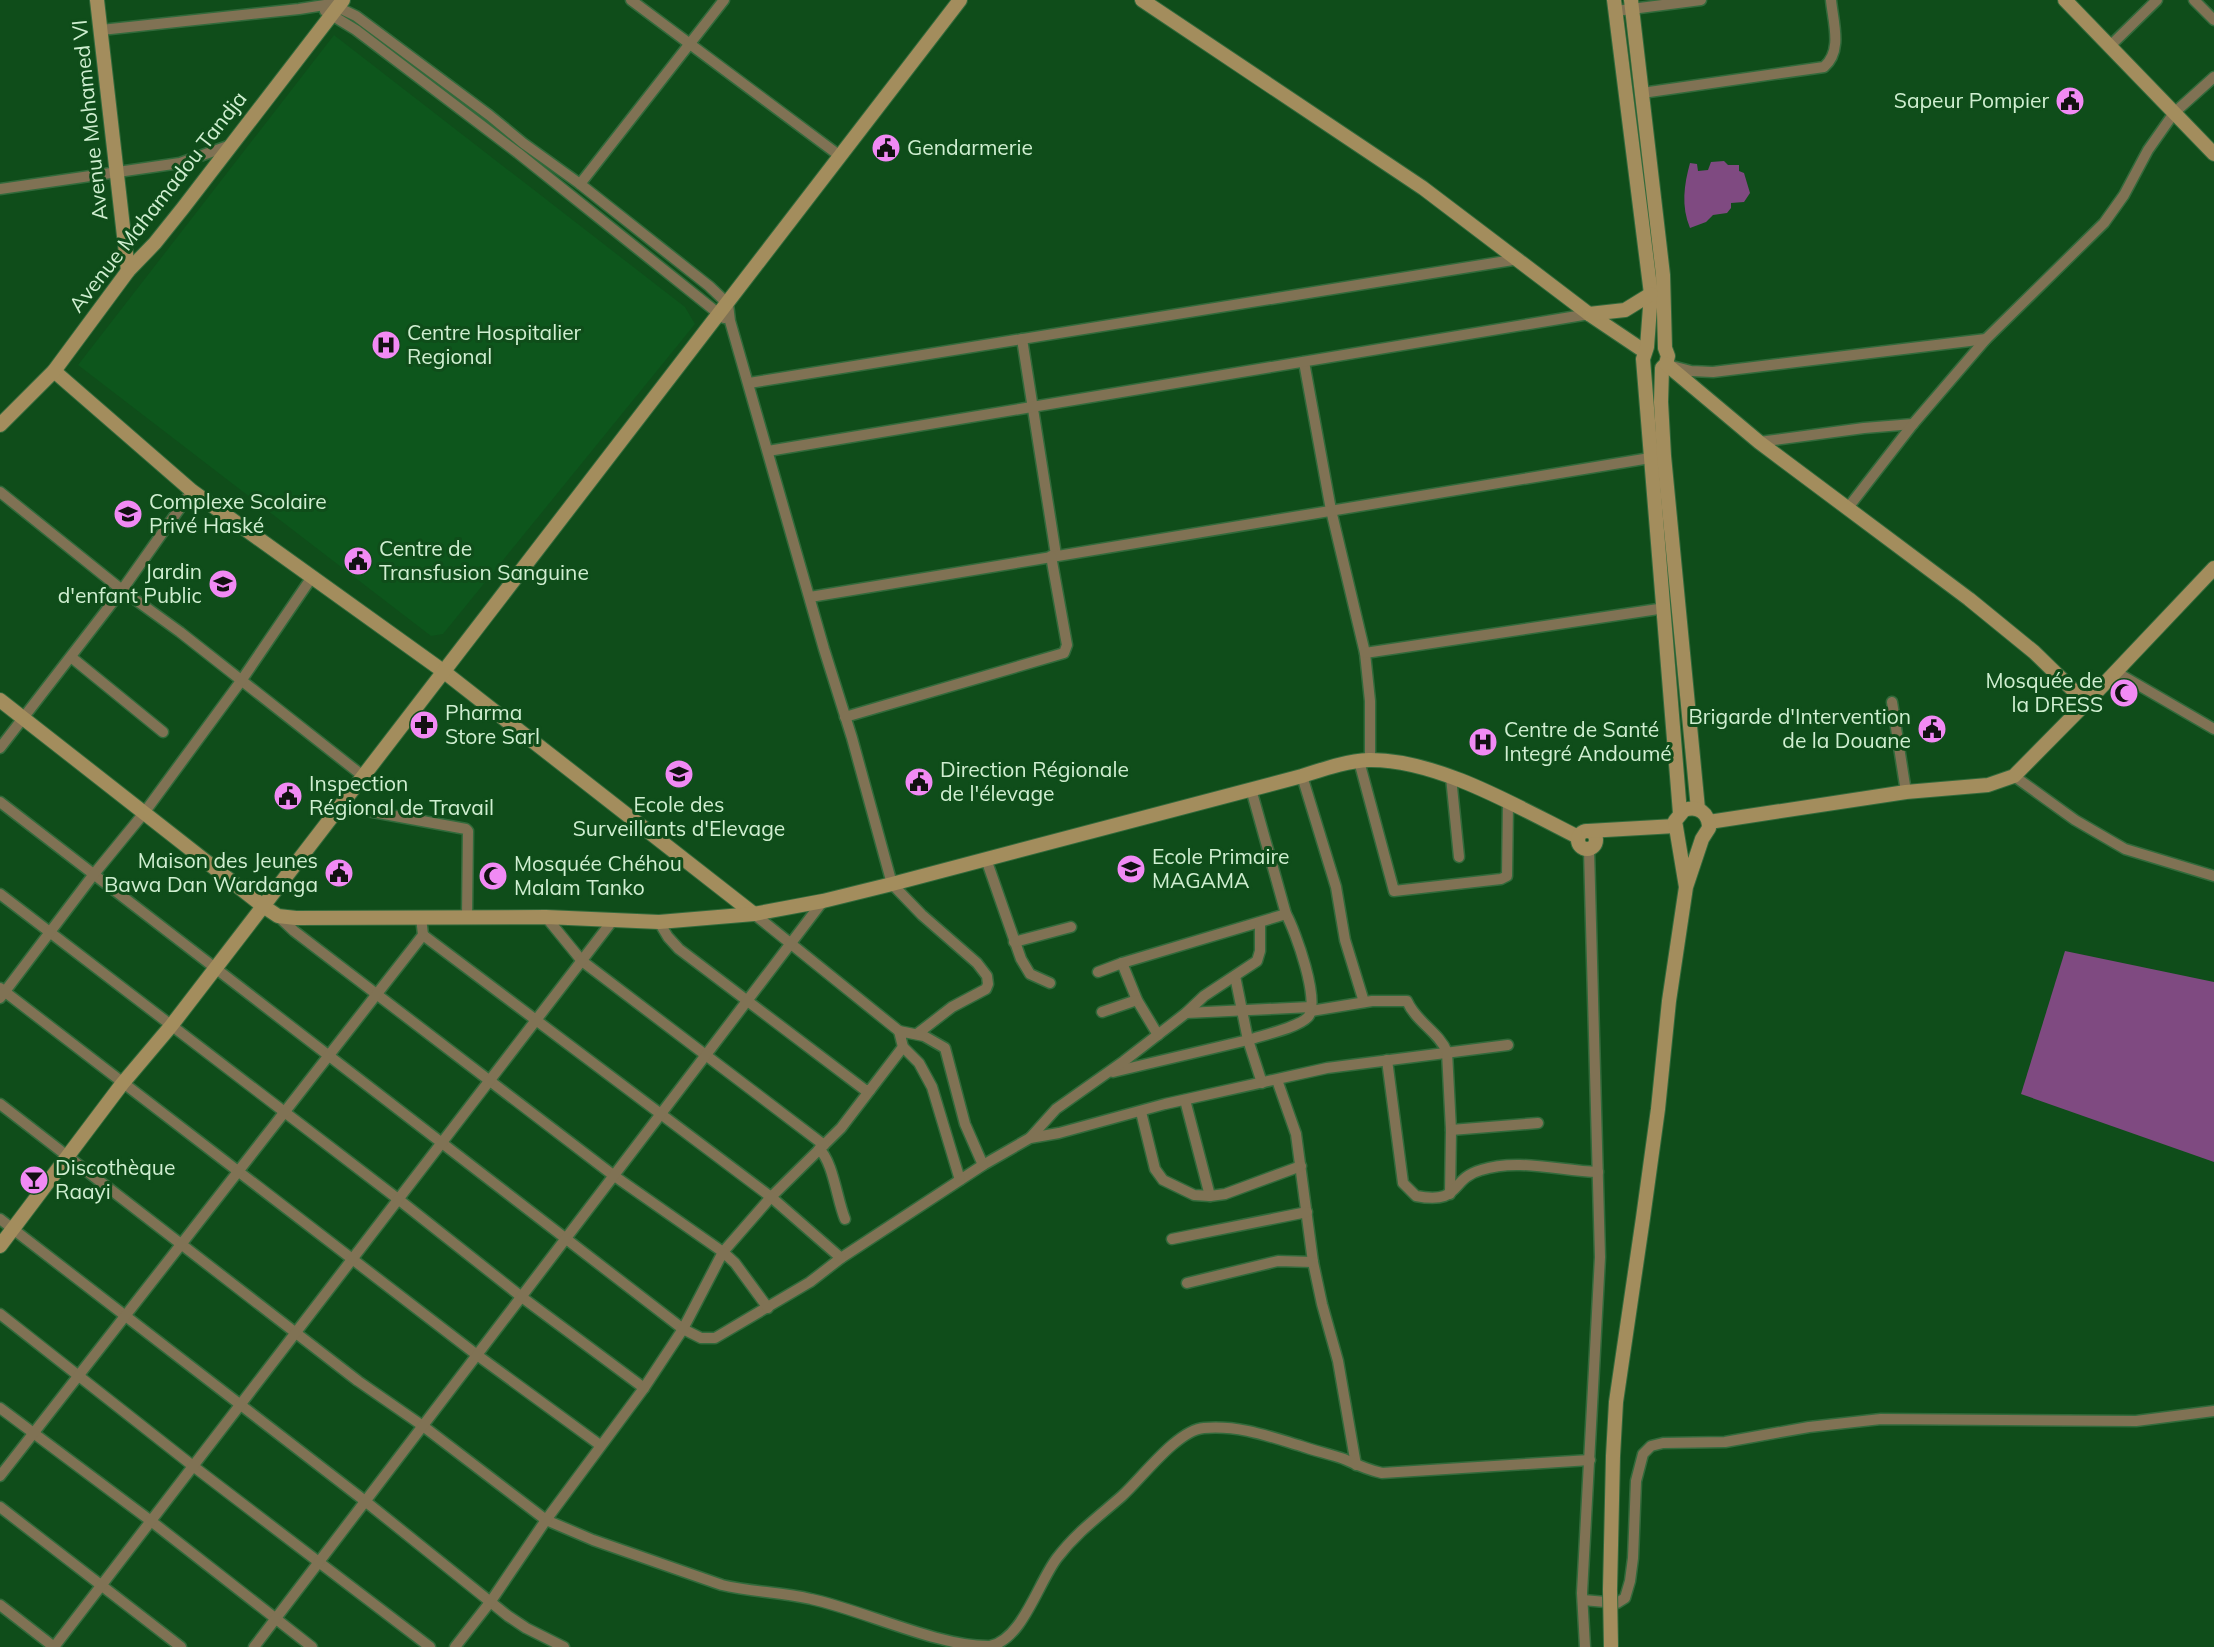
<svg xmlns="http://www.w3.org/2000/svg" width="2214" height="1647" viewBox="0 0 2214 1647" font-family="Mulish,sans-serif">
	<rect width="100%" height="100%" fill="#0f4d1a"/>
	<!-- built -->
	<polygon fill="#0d561c" points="334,35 685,307 695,324 443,634 431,636 78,365"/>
	<!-- green -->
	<g fill="#7f4a81">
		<path d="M1724,161L1728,165H1739V171L1744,173L1750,193L1744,202L1731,203V208L1727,213L1713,215L1706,222L1690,228C1681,206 1684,185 1690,163L1697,164L1698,171L1708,170L1711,162Z"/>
		<polygon points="2065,951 2214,982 2214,1162 2021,1094"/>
	</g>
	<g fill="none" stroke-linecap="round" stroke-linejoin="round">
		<!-- street casing -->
		<g stroke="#326a3b" stroke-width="13">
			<g id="street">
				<polyline points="631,0 840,156"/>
				<polyline points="2194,0 2214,20"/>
				<polyline points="325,11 356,30 518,153 724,318"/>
				<polyline points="1616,11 1701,0"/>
				<polyline points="101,30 299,9 331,4 356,16 489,115 523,143 580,184 709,286 728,304 730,321 824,649 852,738 892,884 922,915 977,963 987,976 988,984 986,989 952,1007 917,1034"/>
				<polyline points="2110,46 2157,0"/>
				<path d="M1642,93L1824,67C1843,51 1833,22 1831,0"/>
				<polyline points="580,184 724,0"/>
				<polyline points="0,189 180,163 231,145"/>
				<polyline points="1022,339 1056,555"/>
				<polyline points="1304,362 1331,510 1365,653 1370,701 1370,760"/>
				<polyline points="1668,365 1691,371 1713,372 1986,339"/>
				<polyline points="749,383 1519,259"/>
				<polyline points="1759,442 1864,428 1913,424"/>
				<polyline points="768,451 1589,314"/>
				<polyline points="0,492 122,590 180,632 363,776"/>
				<polyline points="1847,509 1913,424 1986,339 2104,223 2124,195 2148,150 2174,113 2214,77"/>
				<polyline points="810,597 1650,458"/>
				<polyline points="1365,653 1665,608"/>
				<polyline points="71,657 163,732"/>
				<polyline points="2116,672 2214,729"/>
				<polyline points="1892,702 1906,792"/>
				<polyline points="845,717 1064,653 1067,645 1051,556"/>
				<polyline points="0,748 122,590 192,491"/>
				<polyline points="1359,761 1394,891 1501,879 1507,876 1508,803"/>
				<polyline points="1302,776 1336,887 1345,940 1364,1002"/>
				<polyline points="2014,776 2075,820 2125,849 2214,876"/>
				<polyline points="1451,777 1459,857"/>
				<path d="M1251,789L1286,914C1295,930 1321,1002 1308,1017C1298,1028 1263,1035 1248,1040L1262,1083"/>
				<polyline points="0,802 683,1329 701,1338 715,1338 810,1282 841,1258 983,1165 1030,1138 1059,1133 1165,1104 1327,1068 1508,1045"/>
				<polyline points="340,806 466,829 468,831 467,917"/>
				<polyline points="986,859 1021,959 1030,974 1050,983"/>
				<polyline points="0,894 398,1199 523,1298 644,1388"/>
				<polyline points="754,914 899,1031"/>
				<polyline points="278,916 294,931 613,1175 723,1252 771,1197 841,1128 903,1047"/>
				<polyline points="546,917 582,961 824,1145"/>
				<polyline points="659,922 668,937 679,949 865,1090 870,1090"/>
				<polyline points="423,935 771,1197 841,1258"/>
				<polyline points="1014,942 1071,927"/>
				<polyline points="1122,963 1137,1000 1158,1035"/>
				<polyline points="1098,972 1122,963 1286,914"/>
				<polyline points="0,988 477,1355 600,1445"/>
				<polyline points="0,998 94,874 144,813 241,681 312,577"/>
				<path d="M1311,1011L1372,1001H1407C1416,1022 1439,1032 1447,1052L1451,1130L1450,1194"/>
				<polyline points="1102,1012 1137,1000"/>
				<polyline points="1186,1013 1311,1007"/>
				<path d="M1387,1060L1403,1183L1416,1196C1462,1205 1449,1179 1481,1170C1518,1158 1560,1171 1598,1172"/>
				<polyline points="1113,1072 1248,1040 1235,976"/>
				<polyline points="1277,1080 1296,1134 1313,1262 1322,1304 1338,1361 1356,1465"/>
				<polyline points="1185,1100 1210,1196"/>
				<path d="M0,1104L358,1381L423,1426L546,1520L593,1540L722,1585C751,1592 782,1592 811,1599C863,1610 938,1647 990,1646C1022,1640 1038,1583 1057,1558C1076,1533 1098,1517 1122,1496C1142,1478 1177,1430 1204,1428C1239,1425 1268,1436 1301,1446C1315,1451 1330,1454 1344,1459C1357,1465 1368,1470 1382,1473L1590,1460"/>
				<polyline points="1141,1112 1155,1169 1163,1180 1194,1195 1210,1196 1225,1194 1301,1166"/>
				<polyline points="1451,1130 1538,1123"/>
				<polyline points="1030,1138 1056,1109 1124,1061 1186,1013 1204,996 1257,961 1260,951 1260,923"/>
				<path d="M819,1149C833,1161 837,1200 845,1219"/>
				<polyline points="960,1180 932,1087 919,1063 903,1047 899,1031 924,1036 945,1048 965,1124 983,1165"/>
				<polyline points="0,1219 365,1501 508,1616 526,1628 564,1647"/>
				<polyline points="1172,1239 1307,1212"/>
				<polyline points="1187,1283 1278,1261 1313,1262"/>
				<polyline points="0,1314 193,1466 430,1647"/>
				<polyline points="0,1408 151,1521 312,1647"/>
				<polyline points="0,1476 423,935 421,917"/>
				<polyline points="0,1507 181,1647"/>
				<polyline points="1583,1600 1617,1603 1625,1598 1630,1581 1633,1558 1636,1481 1643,1454 1651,1446 1663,1443 1725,1442 1809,1427 1881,1419 2136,1421 2214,1411"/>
				<polyline points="0,1605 54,1647 613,920"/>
				<path d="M254,1647C444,1398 634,1150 823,901"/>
				<polyline points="455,1647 491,1601 546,1520 644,1388 683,1329 723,1252 735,1263 768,1308"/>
				<polyline points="1585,1647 1582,1593 1600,1257 1589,850"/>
			</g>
		</g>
		<!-- secondary casing -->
		<g stroke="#326a3b" stroke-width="16">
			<g id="secondary">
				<polyline points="97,0 128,271"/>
				<polyline points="1142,0 1423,188 1589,314 1644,351"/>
				<polyline points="1614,0 1651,294 1647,347 1643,359 1680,813"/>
				<polyline points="1631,0 1663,275 1665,348 1668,356 1666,364 1662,368 1661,402 1664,456 1698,809"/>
				<polyline points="2065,0 2214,154"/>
				<polyline points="1589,314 1625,310 1651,294"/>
				<polyline points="1666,364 1759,442 1969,599 2034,652 2073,690 2088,701"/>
				<polyline points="54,371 192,491 443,671 754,914"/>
				<polyline points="0,425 54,371 128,271 155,243 183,208 343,0"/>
				<path d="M0,700L263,906L278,916L296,918L546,917L659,922L754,914L823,901L892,884L1302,776C1324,769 1346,761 1369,760C1437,759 1518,807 1578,837"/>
				<polyline points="1709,822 1906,792 1988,785 2014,776 2088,701 2214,568"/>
				<circle cx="1587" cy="840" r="9"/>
				<polyline points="1588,831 1675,826"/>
				<polyline points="0,1246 122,1084 171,1026 960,0"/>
				<path d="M1610,1590L1613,1456L1616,1402L1643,1218L1658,1109L1669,1001L1686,887L1702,839L1709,828C1709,813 1698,805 1684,810L1675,821L1686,887"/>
			</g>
		</g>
		<!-- street -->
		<use href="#street" stroke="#807254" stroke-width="10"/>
		<!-- secondary -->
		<use href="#secondary" stroke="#a38d5d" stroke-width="14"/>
		<!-- secondary-bridge casing -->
		<g stroke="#326a3b" stroke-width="16" stroke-linecap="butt">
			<polyline id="secondary-bridge" points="1610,1590 1611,1647"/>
		</g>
		<!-- secondary-bridge -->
		<use href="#secondary-bridge" stroke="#a38d5d" stroke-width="14"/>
	</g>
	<!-- icons -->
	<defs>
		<g id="civic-disc" transform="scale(1.5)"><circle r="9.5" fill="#f18af4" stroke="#0f4d1a"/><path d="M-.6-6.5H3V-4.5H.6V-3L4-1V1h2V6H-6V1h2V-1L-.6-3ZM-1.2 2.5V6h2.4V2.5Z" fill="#111"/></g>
		<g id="hospital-disc" transform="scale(1.5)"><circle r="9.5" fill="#f18af4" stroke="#0f4d1a"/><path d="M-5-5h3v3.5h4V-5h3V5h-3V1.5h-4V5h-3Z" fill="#111"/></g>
		<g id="school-disc" transform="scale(1.5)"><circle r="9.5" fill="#f18af4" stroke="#0f4d1a"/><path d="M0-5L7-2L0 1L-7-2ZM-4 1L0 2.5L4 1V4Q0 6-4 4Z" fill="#111"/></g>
		<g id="mosque-disc" transform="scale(1.5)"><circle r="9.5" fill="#f18af4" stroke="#0f4d1a"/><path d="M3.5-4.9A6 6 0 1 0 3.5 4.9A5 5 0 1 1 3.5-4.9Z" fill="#111"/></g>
		<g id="pharmacy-disc" transform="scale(1.5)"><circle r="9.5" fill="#f18af4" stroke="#0f4d1a"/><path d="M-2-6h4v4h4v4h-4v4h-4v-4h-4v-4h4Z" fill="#111"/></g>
		<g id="bar-disc" transform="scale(1.5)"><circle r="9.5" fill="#f18af4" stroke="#0f4d1a"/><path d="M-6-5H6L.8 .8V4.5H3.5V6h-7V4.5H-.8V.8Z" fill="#111"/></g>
	</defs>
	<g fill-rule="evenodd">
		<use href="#civic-disc" x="2070" y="101"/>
		<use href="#civic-disc" x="886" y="148"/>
		<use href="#hospital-disc" x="386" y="345"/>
		<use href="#school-disc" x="128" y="514"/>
		<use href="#civic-disc" x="358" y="561"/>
		<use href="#school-disc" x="223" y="584"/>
		<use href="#mosque-disc" x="2124" y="693"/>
		<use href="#pharmacy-disc" x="424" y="725"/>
		<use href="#civic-disc" x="1932" y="729"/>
		<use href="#hospital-disc" x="1483" y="742"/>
		<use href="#school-disc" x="679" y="774"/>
		<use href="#civic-disc" x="919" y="782"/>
		<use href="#civic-disc" x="288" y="796"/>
		<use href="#school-disc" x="1131" y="869"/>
		<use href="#civic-disc" x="339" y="873"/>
		<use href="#mosque-disc" x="493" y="876"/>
		<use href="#bar-disc" x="34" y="1180"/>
	</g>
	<g text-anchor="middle" stroke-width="6" stroke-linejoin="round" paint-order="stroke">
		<!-- poi labels -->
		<g font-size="21" fill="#d0efd1" stroke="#0f4d1a" text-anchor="start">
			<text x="2049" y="108" text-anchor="end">Sapeur Pompier</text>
			<text x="907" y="155">Gendarmerie</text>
			<text x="407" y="340">Centre Hospitalier<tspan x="407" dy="24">Regional</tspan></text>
			<text x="149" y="509">Complexe Scolaire<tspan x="149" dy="24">Privé Haské</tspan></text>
			<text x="379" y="556">Centre de<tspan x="379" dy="24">Transfusion Sanguine</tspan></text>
			<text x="202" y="579" text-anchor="end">Jardin<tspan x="202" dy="24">d'enfant Public</tspan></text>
			<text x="2103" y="688" text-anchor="end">Mosquée de<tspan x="2103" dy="24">la DRESS</tspan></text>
			<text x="445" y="720">Pharma<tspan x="445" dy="24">Store Sarl</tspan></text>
			<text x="1911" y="724" text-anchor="end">Brigarde d'Intervention<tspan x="1911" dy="24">de la Douane</tspan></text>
			<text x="1504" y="737">Centre de Santé<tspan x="1504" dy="24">Integré Andoumé</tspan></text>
			<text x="940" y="777">Direction Régionale<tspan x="940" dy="24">de l'élevage</tspan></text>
			<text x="309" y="791">Inspection<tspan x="309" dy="24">Régional de Travail</tspan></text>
			<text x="679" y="812" text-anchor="middle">Ecole des<tspan x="679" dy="24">Surveillants d'Elevage</tspan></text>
			<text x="1152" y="864">Ecole Primaire<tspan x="1152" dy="24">MAGAMA</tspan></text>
			<text x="318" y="868" text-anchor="end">Maison des Jeunes<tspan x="318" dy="24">Bawa Dan Wardanga</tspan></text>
			<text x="514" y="871">Mosquée Chéhou<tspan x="514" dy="24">Malam Tanko</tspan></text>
			<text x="55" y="1175">Discothèque<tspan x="55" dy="24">Raayi</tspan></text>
		</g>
		<!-- street labels -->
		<g font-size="21" fill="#d0efd1" stroke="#0f4d1a">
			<text transform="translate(90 120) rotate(-96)" y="7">Avenue Mohamed VI</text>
			<text transform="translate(158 202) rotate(-52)" y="7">Avenue Mahamadou Tandja</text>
		</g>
	</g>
</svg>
